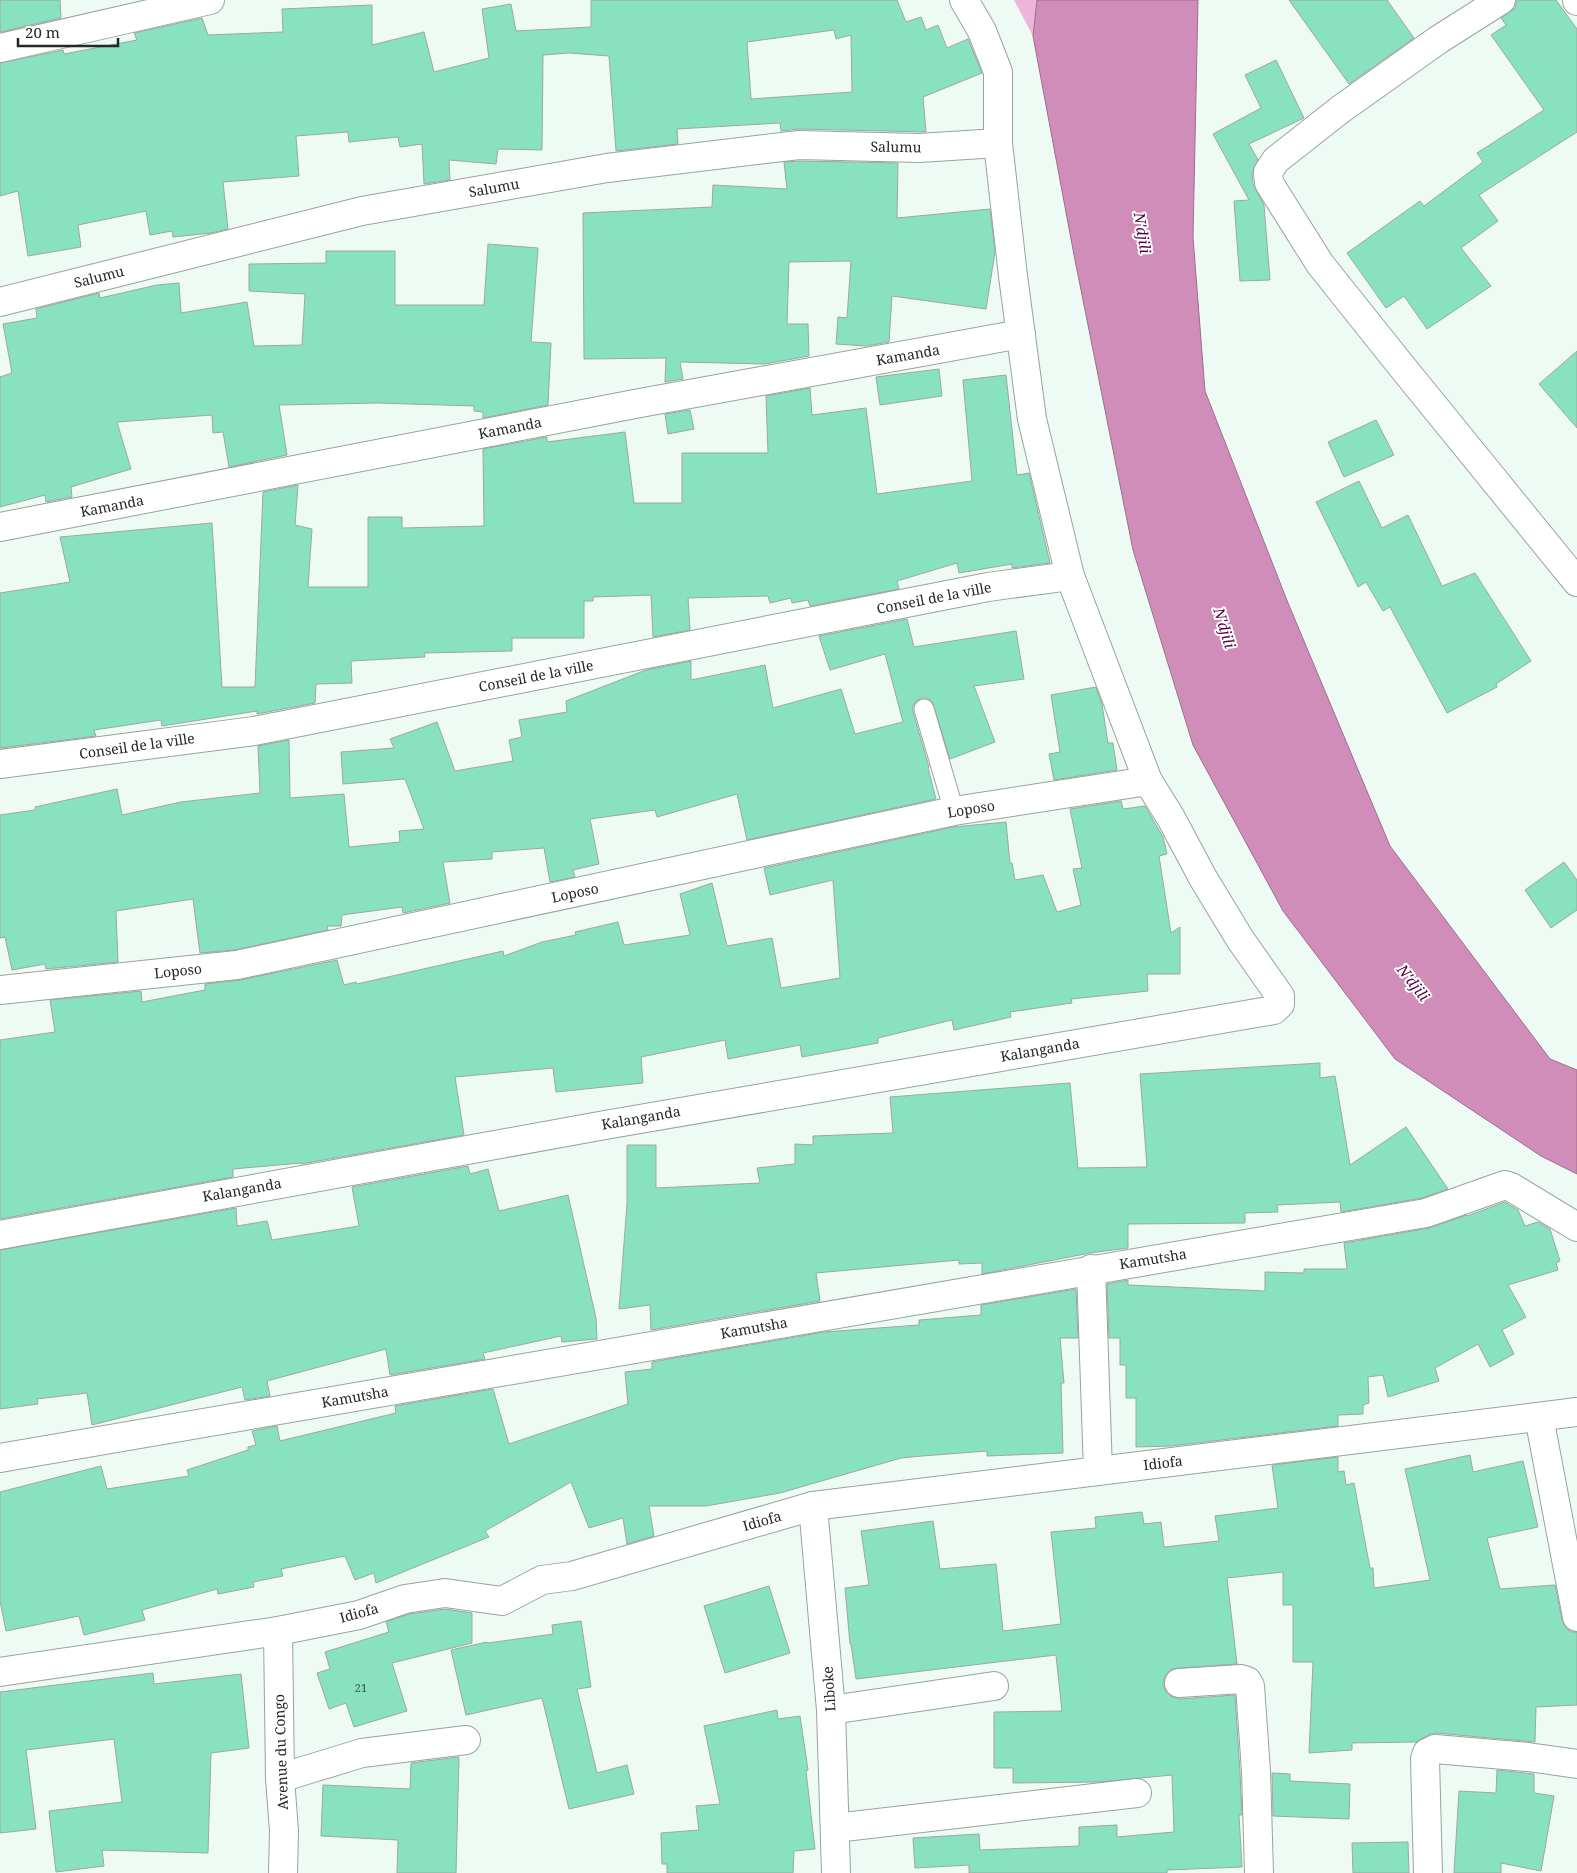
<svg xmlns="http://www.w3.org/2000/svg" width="1577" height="1873" viewBox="0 0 1577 1873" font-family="'Noto Serif',serif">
	<rect width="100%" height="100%" fill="#eefbf5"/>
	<!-- green -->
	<polygon fill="#eeb4d9" points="1014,0 1037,0 1033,36"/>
	<!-- water -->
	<polygon fill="#d08db9" stroke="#9c6f8d" points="1037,0 1198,0 1193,237 1205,391 1288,603 1390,846 1550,1059 1577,1070 1577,1174 1541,1156 1395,1059 1283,911 1193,745 1133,550 1074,255 1033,36"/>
	<!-- building -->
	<g fill="#88e1bf" stroke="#9ca8a3" fill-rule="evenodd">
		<polygon points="0,0 60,0 61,18 0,32"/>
		<path d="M591,0H897L906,22L921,17L926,30L938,25L947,48L968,39L982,73L923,97L926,132L799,129L781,131L780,123L677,129L678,144L616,151L609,56L569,53L543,55L542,150L498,149L496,164L449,160L450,180L424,184L422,144L400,147L398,137L349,142L348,132L296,136L299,176L223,182L228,229L211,233L173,237L172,231L150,235L146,211L78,225L81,247L28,256L18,191L0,196V63L63,50L64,54L137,40L134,33L202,18L208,35L283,32L282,9L372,5V45L424,32L434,72L489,58L482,9L511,4L516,31L591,27ZM834,30L836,39L851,35L852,92L751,99L747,42Z"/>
		<polygon points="1289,0 1387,0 1414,38 1349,84"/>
		<polygon points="1517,0 1556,0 1577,29 1577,132 1479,195 1498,221 1461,248 1491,286 1427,329 1404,296 1386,308 1347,253 1420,201 1424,206 1483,162 1477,153 1544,110 1491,35 1506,25 1501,18 1515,8"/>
		<polygon points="1276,60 1304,118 1249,144 1258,160 1252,173 1253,184 1264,205 1270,280 1240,281 1234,201 1249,200 1213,134 1261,108 1245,75"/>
		<polygon points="800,161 898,163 897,218 990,209 995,252 986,309 892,296 889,342 866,346 836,344 838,317 847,318 851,261 789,262 787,324 808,324 809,356 765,364 680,362 683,379 665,382 666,358 584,359 583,213 712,207 713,185 787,189 784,162"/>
		<polygon points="488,244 538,248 531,342 551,343 548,405 483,418 483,412 474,411 474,406 378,403 279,405 287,455 229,467 223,432 213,433 212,415 117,422 131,469 71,487 72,497 46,502 45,495 0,507 0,377 12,373 3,324 37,318 36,309 99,293 100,298 157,285 179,283 181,313 247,302 254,346 302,345 305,294 249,291 249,264 326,263 326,251 395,251 395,305 484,305"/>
		<polygon points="1577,351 1577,428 1539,384"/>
		<polygon points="939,369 942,396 880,405 876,377"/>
		<polygon points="1006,375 1017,475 1029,473 1050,563 1012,568 1012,564 959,573 957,563 897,581 899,589 810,606 808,600 792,603 791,598 770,603 768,596 688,598 690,630 653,637 651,595 593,597 593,601 584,601 584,638 512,638 512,651 424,653 425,657 351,661 352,683 316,684 315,703 257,714 257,711 162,726 161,720 94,730 96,736 0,748 0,593 70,582 60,537 212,523 222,687 255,687 263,492 298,485 295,525 312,529 308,587 368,587 368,517 402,517 402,528 484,526 483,449 547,437 547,442 625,432 634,503 682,503 682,453 768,453 766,396 810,388 812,415 866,408 877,494 972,481 963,380"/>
		<polygon points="690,410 694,429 668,434 665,414"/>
		<polygon points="1376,420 1394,455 1344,477 1328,442"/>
		<polygon points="1359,481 1382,528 1408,515 1442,586 1475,573 1531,661 1496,684 1497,687 1447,713 1390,607 1383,611 1366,582 1358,587 1316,502"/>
		<polygon points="907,619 914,647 1016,631 1024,679 974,686 995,742 950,759 932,701 927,698 921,698 916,701 913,706 913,712 929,767 928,768 936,799 747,840 737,794 657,817 655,810 590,819 599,864 573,870 575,877 550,882 544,848 492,852 492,859 443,862 450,903 403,913 402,907 342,915 341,926 327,926 328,930 235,950 200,953 193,899 116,911 118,962 46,969 45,964 12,970 5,937 0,938 0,815 35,810 35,807 117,789 122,815 181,802 260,793 258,746 289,740 290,798 344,794 349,847 400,842 399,831 424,829 405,779 343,784 341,752 394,748 390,739 437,722 455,771 513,761 509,740 522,737 519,720 567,712 566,701 646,670 691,661 691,680 765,665 773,708 841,689 855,734 903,722 885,654 830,670 819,636"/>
		<polygon points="1096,687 1102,704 1108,743 1113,743 1117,770 1054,780 1049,754 1060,752 1051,695"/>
		<polygon points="1121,801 1123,809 1145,806 1163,837 1167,854 1159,856 1171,933 1180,927 1180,974 1147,974 1148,991 1071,999 1072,1003 1010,1012 1011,1017 954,1030 952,1020 878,1038 878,1043 802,1057 800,1045 728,1059 725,1040 641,1057 643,1083 556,1092 553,1068 455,1077 464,1135 301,1164 301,1163 233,1169 233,1177 0,1219 0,1040 55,1032 50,1000 141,991 142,1002 205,990 205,984 240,980 337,960 344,985 356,982 357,984 503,951 504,956 542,942 576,935 575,932 618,922 624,945 690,935 680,894 712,883 727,946 772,938 781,988 840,978 833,880 770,895 764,868 953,827 1006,822 1010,863 1012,863 1015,880 1043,875 1057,912 1081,905 1073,869 1082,868 1070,809"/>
		<polygon points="1564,862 1577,880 1577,910 1551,928 1525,890"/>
		<polygon points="1320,1063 1320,1078 1335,1076 1350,1165 1406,1127 1448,1189 1422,1198 1341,1212 1340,1202 1277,1205 1278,1212 1245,1213 1245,1223 1128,1224 1128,1248 1090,1253 982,1274 982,1263 959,1264 959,1260 816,1273 820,1301 651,1330 650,1305 619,1309 627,1204 627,1145 656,1145 656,1188 760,1183 757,1168 795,1164 795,1144 813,1145 813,1136 893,1133 890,1097 1070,1083 1078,1168 1147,1167 1140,1074"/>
		<polygon points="468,1166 470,1174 488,1169 499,1211 568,1195 596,1318 597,1339 562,1342 561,1336 483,1353 485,1359 390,1375 386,1349 267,1381 270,1396 245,1400 242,1387 92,1425 87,1393 37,1399 38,1404 0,1409 0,1250 236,1208 237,1226 267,1221 272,1240 359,1226 352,1187"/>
		<polygon points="1505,1202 1518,1210 1525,1226 1538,1222 1550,1229 1560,1261 1556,1263 1558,1270 1508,1285 1526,1317 1502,1330 1514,1354 1490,1367 1478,1344 1435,1368 1439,1381 1388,1397 1383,1375 1368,1377 1369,1403 1363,1405 1363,1414 1338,1415 1338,1426 1171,1446 1136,1447 1136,1398 1126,1398 1126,1365 1120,1365 1120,1338 1109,1338 1107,1284 1128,1280 1128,1285 1265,1291 1265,1272 1304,1273 1304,1269 1347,1269 1344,1243 1429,1228 1467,1215 1467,1216"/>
		<polygon points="1076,1289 1078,1338 1060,1338 1064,1383 1061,1383 1063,1453 987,1456 987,1451 922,1456 901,1458 780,1493 706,1506 649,1506 654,1536 627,1544 623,1518 589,1528 571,1482 485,1531 489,1537 376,1583 374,1573 355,1580 345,1556 281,1569 283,1576 253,1582 254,1587 218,1594 217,1589 142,1610 145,1620 84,1635 79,1616 6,1631 0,1601 0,1492 101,1466 107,1489 189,1476 187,1470 248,1450 248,1447 256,1445 252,1431 277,1426 280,1441 396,1413 395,1406 493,1389 509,1444 628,1404 625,1372 652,1369 652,1362 824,1332 919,1325 919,1320 981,1315 981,1305"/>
		<polygon points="1470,1455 1473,1472 1523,1461 1538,1527 1487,1538 1500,1589 1555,1585 1562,1620 1566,1628 1571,1632 1577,1632 1577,1705 1536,1707 1535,1742 1436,1733 1428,1735 1417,1742 1352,1743 1352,1750 1309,1753 1313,1662 1293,1662 1293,1605 1283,1605 1283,1572 1227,1578 1237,1664 1178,1668 1170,1670 1165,1676 1163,1684 1166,1692 1172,1697 1180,1699 1235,1695 1240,1772 1242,1815 1239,1815 1242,1867 1167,1870 1167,1873 969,1873 969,1865 915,1868 913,1838 979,1834 980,1850 1079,1846 1079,1827 1117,1825 1117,1837 1174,1832 1172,1775 1100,1782 1013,1783 1013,1768 994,1768 994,1712 1062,1711 1056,1655 856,1679 851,1644 850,1644 845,1588 869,1585 861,1531 933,1521 940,1569 996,1564 1003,1631 1061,1624 1051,1532 1096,1528 1095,1517 1142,1512 1144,1524 1161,1522 1164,1547 1219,1541 1215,1516 1278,1508 1272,1465 1338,1457 1338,1472 1344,1471 1346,1485 1354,1483 1370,1568 1373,1568 1374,1588 1430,1580 1405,1469"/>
		<polygon points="769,1586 790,1653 725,1673 704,1606"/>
		<polygon points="445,1609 472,1613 472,1643 392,1663 407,1711 354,1727 346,1703 329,1709 317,1673 330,1669 325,1652 389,1632 386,1622 409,1614"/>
		<polygon points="581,1621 591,1687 577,1689 597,1773 627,1765 634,1794 569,1809 542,1698 466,1715 451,1650 487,1642 488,1643 553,1634 552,1625"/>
		<polygon points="153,1673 154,1684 241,1674 249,1748 211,1753 208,1853 102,1850 104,1866 56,1872 49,1811 122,1802 114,1739 26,1750 36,1829 0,1833 0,1692"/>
		<polygon points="777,1710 778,1719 800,1716 808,1770 806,1771 815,1849 794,1851 793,1873 667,1873 667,1864 662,1864 661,1833 699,1830 696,1806 720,1804 704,1726"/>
		<polygon points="459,1757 456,1873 397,1873 398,1840 321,1836 323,1785 410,1789 411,1763"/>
		<polygon points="1497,1770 1534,1774 1534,1793 1554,1796 1541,1871 1501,1863 1501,1873 1454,1873 1459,1791 1496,1793"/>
		<polygon points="1272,1773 1290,1774 1290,1781 1350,1784 1349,1819 1273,1816"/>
		<polygon points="1408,1842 1409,1873 1353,1873 1352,1843"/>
	</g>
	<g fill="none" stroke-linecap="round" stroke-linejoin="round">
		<!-- service casing -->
		<g stroke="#97a39e" stroke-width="21">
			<polyline id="service" points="924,709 954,811"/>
		</g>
		<!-- minor casing -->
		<g stroke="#97a39e" stroke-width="30">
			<g id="minor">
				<polyline points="1501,0 1438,40 1341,109 1276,160 1268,172 1269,183 1320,264 1399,363 1577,582"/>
				<polyline points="1577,0 1577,1"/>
				<polyline points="0,48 210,0"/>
				<polyline points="0,302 362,211 607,168 799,145 919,148 998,143"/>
				<polyline points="0,527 640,403 1021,334"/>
				<polyline points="0,764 254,731 988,587 1070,576"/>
				<polyline points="0,990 237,965 954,811 1148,781"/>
				<polyline points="0,1235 605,1125 1274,1010 1280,1004 1280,996 1240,939 1203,878 1171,818 1148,781 1070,576 1032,419 1013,276 998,143 998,72 982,31 964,0"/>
				<polyline points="1091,1269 1098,1471"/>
				<polyline points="1539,1417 1577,1617"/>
				<polyline points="0,1458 1426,1213 1505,1185 1511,1187 1577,1227"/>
				<polyline points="813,1506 831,1710 836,1873"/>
				<polyline points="278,1631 280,1778 284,1831 283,1873"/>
				<polyline points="0,1672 278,1631 359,1615 405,1599 445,1593 502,1601 542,1580 572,1576 813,1506 1577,1412"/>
				<polyline points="1179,1683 1241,1679 1247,1681 1250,1686 1256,1771 1259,1873"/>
				<polyline points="831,1710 994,1686"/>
				<polyline points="280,1778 362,1753 466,1740"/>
				<polyline points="835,1828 1137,1793"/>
				<polyline points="1428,1873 1425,1759 1427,1753 1435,1749 1528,1757 1577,1764"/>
			</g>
		</g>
		<!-- service -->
		<use href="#service" stroke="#fff" stroke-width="19"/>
		<!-- minor -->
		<use href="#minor" stroke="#fff" stroke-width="28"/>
	</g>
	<g text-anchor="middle" stroke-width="4" stroke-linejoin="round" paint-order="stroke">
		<!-- number labels -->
		<g font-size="11" fill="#3c564c">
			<text x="361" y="1692">21</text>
		</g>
		<!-- street labels -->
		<g font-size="14" fill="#232826" stroke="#fff">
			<text transform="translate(896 147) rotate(1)" y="5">Salumu</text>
			<text transform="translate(494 188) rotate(-10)" y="5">Salumu</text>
			<text transform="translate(99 277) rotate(-14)" y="5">Salumu</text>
			<text transform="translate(908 355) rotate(-10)" y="5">Kamanda</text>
			<text transform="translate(510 428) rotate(-11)" y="5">Kamanda</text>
			<text transform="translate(112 506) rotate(-11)" y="5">Kamanda</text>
			<text transform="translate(934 598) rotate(-11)" y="5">Conseil de la ville</text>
			<text transform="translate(536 676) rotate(-11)" y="5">Conseil de la ville</text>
			<text transform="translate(137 746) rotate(-8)" y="5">Conseil de la ville</text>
			<text transform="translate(971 809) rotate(-9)" y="5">Loposo</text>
			<text transform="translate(575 893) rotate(-12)" y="5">Loposo</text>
			<text transform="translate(178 971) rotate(-6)" y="5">Loposo</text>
			<text transform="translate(1040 1050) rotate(-10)" y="5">Kalanganda</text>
			<text transform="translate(641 1118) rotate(-10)" y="5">Kalanganda</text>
			<text transform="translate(242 1190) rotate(-10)" y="5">Kalanganda</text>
			<text transform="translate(1153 1259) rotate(-9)" y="5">Kamutsha</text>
			<text transform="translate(754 1328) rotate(-10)" y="5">Kamutsha</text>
			<text transform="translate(355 1397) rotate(-10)" y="5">Kamutsha</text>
			<text transform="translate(1163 1463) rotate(-7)" y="5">Idiofa</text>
			<text transform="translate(762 1521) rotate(-16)" y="5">Idiofa</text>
			<text transform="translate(359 1613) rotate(-15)" y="5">Idiofa</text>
			<text transform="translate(829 1689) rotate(-94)" y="5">Liboke</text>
			<text transform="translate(281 1752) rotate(-92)" y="5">Avenue du Congo</text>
		</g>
		<!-- water labels -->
		<g font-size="15" font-style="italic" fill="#50003d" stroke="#fff">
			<text transform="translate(1142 233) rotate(81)" y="5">N'djili</text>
			<text transform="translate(1224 628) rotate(73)" y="5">N'djili</text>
			<text transform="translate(1413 983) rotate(52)" y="5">N'djili</text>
		</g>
	</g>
	<!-- scale -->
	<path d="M18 38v8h100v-8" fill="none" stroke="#232826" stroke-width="2.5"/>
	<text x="25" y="38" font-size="15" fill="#232826" stroke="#ffffff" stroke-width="4" paint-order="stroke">20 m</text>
</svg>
